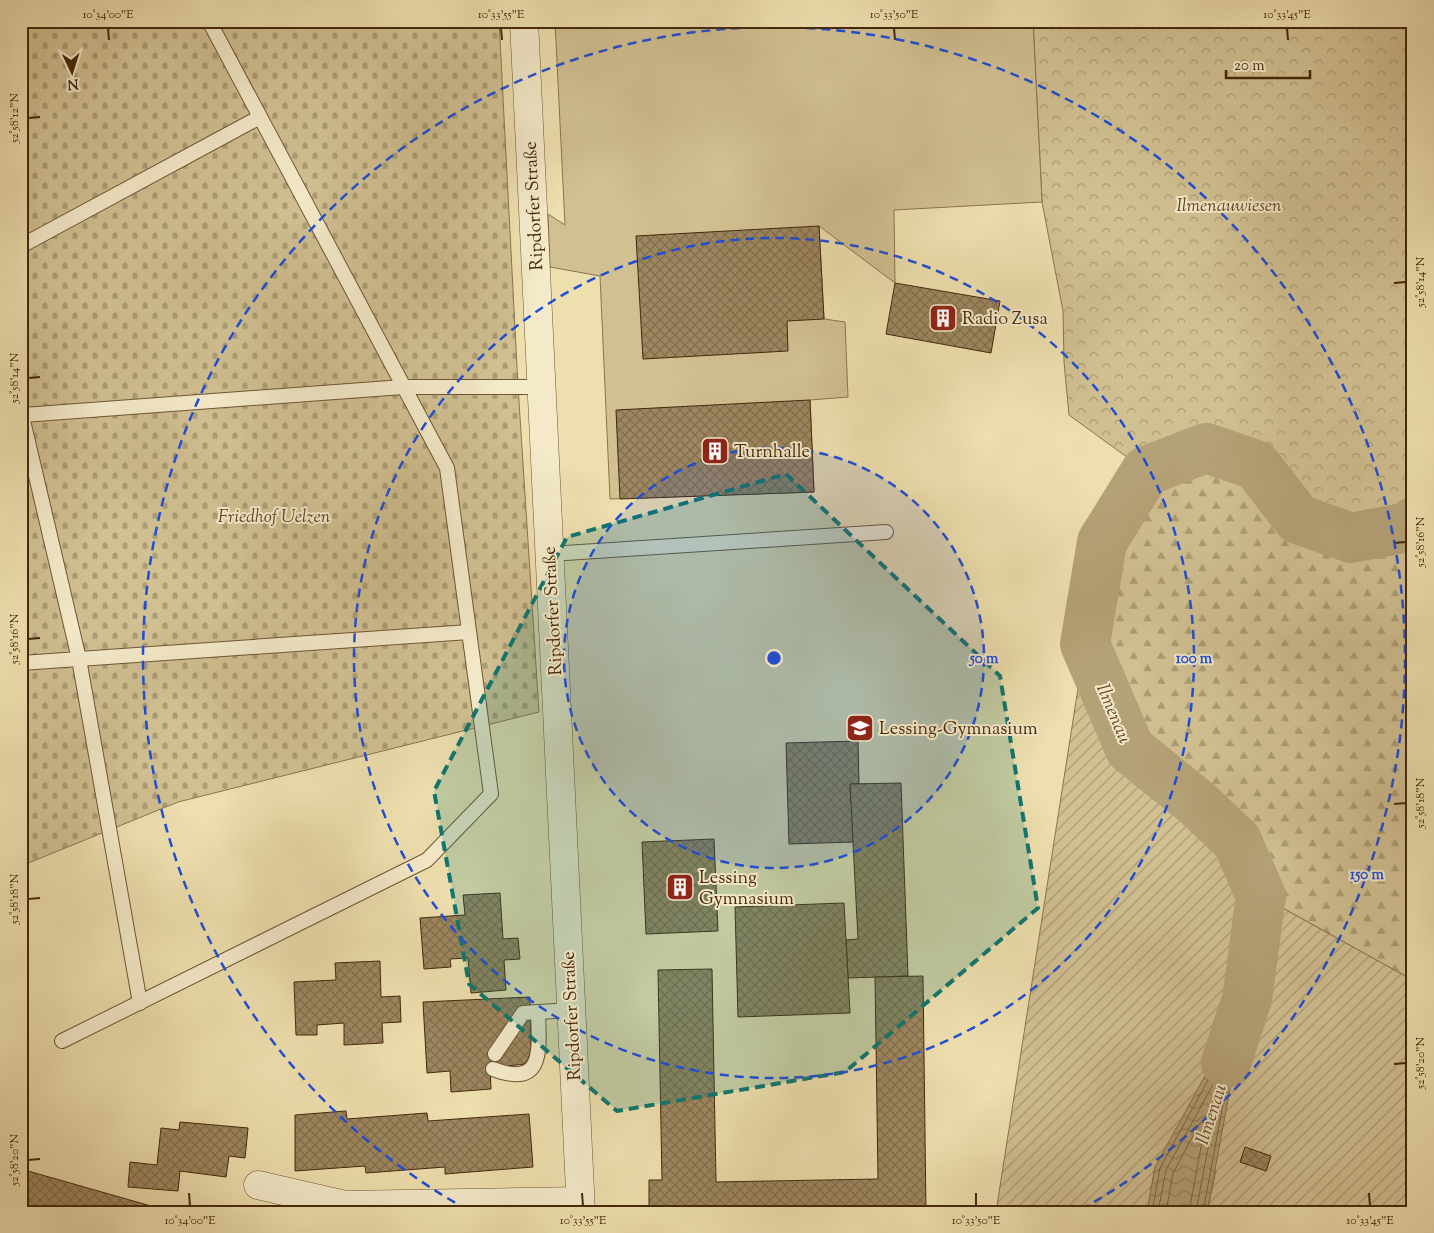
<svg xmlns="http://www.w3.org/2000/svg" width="1434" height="1233" viewBox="0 0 1434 1233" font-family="'Sorts Mill Goudy',serif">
	<defs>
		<pattern id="forest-firs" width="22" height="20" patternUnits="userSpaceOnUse" patternTransform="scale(1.25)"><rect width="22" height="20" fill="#d1c092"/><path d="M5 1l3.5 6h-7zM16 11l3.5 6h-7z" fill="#ab9c75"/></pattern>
		<pattern id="cemetery-stones" width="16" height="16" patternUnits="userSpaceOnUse" patternTransform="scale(1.25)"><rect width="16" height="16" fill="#d1c092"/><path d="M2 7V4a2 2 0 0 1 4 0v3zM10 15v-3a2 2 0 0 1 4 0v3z" fill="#ab9c75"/></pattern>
		<pattern id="park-crowns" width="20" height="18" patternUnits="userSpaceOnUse" patternTransform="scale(1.25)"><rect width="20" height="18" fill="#d1c092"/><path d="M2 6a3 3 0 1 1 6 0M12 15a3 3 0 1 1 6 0" fill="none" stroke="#ab9c75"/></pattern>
		<pattern id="garden-furrows" width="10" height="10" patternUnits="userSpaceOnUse" patternTransform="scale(1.25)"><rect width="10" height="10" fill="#d1c092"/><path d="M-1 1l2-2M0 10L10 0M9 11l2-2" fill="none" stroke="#ab9c75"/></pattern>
		<pattern id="water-waves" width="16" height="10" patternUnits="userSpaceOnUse" patternTransform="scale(1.25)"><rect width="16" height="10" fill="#b5a177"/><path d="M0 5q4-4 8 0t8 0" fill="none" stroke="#958360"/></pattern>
		<pattern id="building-cross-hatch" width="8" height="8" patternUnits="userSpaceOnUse" patternTransform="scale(1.25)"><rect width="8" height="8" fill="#9d8760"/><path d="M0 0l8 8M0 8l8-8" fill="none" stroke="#826e4d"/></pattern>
	</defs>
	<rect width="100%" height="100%" fill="#eedfae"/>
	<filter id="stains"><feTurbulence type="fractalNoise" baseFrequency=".004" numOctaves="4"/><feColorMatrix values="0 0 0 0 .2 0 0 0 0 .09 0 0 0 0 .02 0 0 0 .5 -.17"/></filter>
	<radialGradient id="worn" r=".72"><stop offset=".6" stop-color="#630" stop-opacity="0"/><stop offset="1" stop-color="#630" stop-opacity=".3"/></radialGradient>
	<!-- forest -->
	<polygon fill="url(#forest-firs)" stroke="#8b744e" points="1206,448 1256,465 1298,519 1352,538 1408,527 1413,522 1413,945 1407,977 1261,896 1237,841 1197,803 1130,749 1085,644 1102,542 1146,471"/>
	<!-- cemetery -->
	<polygon fill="url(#cemetery-stones)" stroke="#8b744e" points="21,21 499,21 518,386 539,712 178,802 21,866"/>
	<!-- park -->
	<polygon fill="url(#park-crowns)" stroke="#8b744e" points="1033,21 1413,21 1413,522 1408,527 1351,538 1298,519 1256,465 1207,448 1146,471 1069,415 1064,362 1063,311 1042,202"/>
	<!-- garden -->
	<polygon fill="url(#garden-furrows)" stroke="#8b744e" points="1085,644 1130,749 1197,803 1237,841 1261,896 1407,977 1413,945 1413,1212 1207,1212 1216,1171 1155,1167 1147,1212 996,1212"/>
	<!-- pitch -->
	<polygon fill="#d1c092" stroke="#8b744e" points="555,21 1033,21 1042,202 894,210 895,283 819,226 824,319 845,322 848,397 810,400 814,492 610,499 600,276 550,267 548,214 565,225"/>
	<!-- water -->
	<polygon fill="url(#water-waves)" stroke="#88714c" points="1247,999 1207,1212 1147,1212 1155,1167"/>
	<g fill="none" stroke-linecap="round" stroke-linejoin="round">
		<!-- shore -->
		<g stroke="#7d6441" stroke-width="1">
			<polyline points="1152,1212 1160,1168 1229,1042 1232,1041 1234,1044 1203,1212"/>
			<polyline points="1158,1212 1166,1170 1216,1079 1219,1078 1221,1080 1196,1212"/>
			<polyline points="1166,1212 1173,1173 1200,1123 1203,1122 1205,1125 1189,1212"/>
		</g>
		<!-- river -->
		<polyline stroke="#b5a177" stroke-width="50" points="1226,1063 1247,999 1261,896 1237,841 1197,803 1130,749 1085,644 1102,542 1146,471 1206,448 1256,465 1298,519 1351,538 1408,527 1413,522"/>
	</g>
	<!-- building -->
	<g fill="url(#building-cross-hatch)" stroke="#45280b">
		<polygon points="819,226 824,319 787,321 788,351 643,359 636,236"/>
		<polygon points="895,283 1000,301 991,353 886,334"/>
		<polygon points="810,400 814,492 620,499 616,410"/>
		<polygon points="858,741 859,784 850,784 854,842 789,844 786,743"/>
		<polygon points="901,783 908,976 848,978 846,940 858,939 850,784"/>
		<polygon points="714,839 718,931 646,934 642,842"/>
		<polygon points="500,893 503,939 518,938 520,959 504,960 506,990 471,993 468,958 450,959 451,967 424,969 420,918 465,915 463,895"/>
		<polygon points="844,903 850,1013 738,1017 735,907"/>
		<polygon points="380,961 381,997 400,996 401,1022 382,1023 383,1043 344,1045 344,1023 317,1025 317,1035 296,1035 294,982 336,980 335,963"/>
		<polygon points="712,969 716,1182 878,1179 875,977 923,976 926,1212 649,1212 649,1180 662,1180 658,970"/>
		<polygon points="530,997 531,1051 528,1059 524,1064 517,1065 490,1067 491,1089 451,1092 450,1071 427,1073 423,1002"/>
		<polygon points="346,1111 347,1119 427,1113 428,1121 529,1114 533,1167 445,1174 445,1167 366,1173 365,1166 295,1171 295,1115"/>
		<polygon points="180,1122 248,1128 245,1158 229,1156 226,1177 180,1171 178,1191 128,1187 130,1162 157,1165 161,1128 179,1130"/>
		<polygon points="1245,1147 1271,1156 1266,1171 1240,1162"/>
		<polygon points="21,1169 172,1212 21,1212"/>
	</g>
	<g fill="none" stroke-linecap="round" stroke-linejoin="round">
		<!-- lane casing -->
		<g stroke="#6f5634" stroke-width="16">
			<g id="lane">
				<polyline points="21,246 260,117"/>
				<polyline points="21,412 79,659 140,1003"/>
				<polyline points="23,415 403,387 541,387"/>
				<polyline points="550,554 886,532"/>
				<polyline points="21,663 469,632"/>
				<polyline points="62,1041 427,860 491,794 447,468 209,21"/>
				<polyline points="495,1054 523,1013 571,1010"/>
				<path d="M493,1069C545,1089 539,1049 538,1012"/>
			</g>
		</g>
		<!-- street casing -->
		<g stroke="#6f5634" stroke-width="29">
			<g id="street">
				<polyline points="524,21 581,1212"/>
				<polyline points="258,1185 345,1205 580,1201"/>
			</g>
		</g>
		<!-- lane -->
		<use href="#lane" stroke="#f4eaca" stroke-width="14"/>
		<!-- street -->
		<use href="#street" stroke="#f4eaca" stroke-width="28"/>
	</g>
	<!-- marked area -->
	<path fill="#0f766e" fill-opacity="0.2" stroke="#0f766e" stroke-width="4" stroke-dasharray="10 6" stroke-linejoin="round" d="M786,474L1000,676L1038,908L845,1072L617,1111L469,984L434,791L567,537Z"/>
	<!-- ticks -->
	<path fill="none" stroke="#45280b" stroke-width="2" d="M108,28L109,40M501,28L502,40M894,28L895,40M1287,28L1288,40M28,118L40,117M1394,283L1406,282M28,378L40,377M1394,543L1406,542M28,639L40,638M1394,804L1406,803M28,899L40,898M1394,1064L1406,1063M28,1160L40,1159M189,1193L190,1206M582,1193L583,1206M976,1193V1206M1369,1193L1370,1206"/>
	<!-- distance rings -->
	<circle cx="774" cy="658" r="210" fill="#1d4ed8" fill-opacity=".12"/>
	<g fill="none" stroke="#1d4ed8" stroke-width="2.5" stroke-dasharray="9 6">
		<circle cx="774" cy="658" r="210"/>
		<circle cx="774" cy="658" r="420"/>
		<path d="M468 1210A631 631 0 1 1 1080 1210"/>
	</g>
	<!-- icons -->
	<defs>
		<g id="building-square" transform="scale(1.4375)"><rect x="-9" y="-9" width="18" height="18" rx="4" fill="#8f2418" stroke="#f4eaca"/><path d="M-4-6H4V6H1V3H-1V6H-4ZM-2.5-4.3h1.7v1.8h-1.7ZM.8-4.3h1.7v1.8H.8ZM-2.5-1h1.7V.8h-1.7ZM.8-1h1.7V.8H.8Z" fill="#fff"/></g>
		<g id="school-square" transform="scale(1.4375)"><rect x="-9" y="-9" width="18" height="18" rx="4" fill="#8f2418" stroke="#f4eaca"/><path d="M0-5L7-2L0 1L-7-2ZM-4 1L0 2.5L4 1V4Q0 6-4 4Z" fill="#fff"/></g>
	</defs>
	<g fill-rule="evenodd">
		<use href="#building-square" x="943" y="318"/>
		<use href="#building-square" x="715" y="451"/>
		<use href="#school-square" x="860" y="728"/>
		<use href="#building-square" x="680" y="887"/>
	</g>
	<g text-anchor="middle" stroke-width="4" stroke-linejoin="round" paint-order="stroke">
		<!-- park labels -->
		<g font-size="18" font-style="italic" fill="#614626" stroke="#f4eaca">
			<text x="1229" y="211">Ilmenauwiesen</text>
			<text x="274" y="522">Friedhof Uelzen</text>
		</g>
		<!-- street labels -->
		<g font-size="18" fill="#45280b" stroke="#f4eaca">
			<text transform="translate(533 206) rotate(-93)" y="6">Ripdorfer Straße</text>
			<text transform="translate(552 611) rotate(-93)" y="6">Ripdorfer Straße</text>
			<text transform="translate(571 1016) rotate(-93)" y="6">Ripdorfer Straße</text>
		</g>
		<!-- poi labels -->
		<g font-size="18" fill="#45280b" stroke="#f4eaca" text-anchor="start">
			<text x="962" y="324">Radio Zusa</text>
			<text x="734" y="457">Turnhalle</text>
			<text x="879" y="734">Lessing-Gymnasium</text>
			<text x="699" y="883">Lessing<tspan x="699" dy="21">Gymnasium</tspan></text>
		</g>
		<!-- water labels -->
		<g font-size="19" font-style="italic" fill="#674c2b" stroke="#f4eaca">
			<text transform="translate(1115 713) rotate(67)" y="7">Ilmenau</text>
			<text transform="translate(1210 1114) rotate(-72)" y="7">Ilmenau</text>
		</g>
	</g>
	<circle cx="774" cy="658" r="8" fill="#1d4ed8" stroke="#f4eaca" stroke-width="2.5"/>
	<g font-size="15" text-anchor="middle" font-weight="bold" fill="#1d4ed8" stroke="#f4eaca" stroke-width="4" stroke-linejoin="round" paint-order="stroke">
		<text x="984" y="663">50 m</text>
		<text x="1194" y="663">100 m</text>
		<text x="1367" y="879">150 m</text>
	</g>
	<!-- margin -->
	<rect width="1434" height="1233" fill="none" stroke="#eedfae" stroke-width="55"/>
	<!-- north arrow -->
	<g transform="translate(72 72) rotate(176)" stroke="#f4eaca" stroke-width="4" paint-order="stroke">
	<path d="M0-4L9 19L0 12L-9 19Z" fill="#45280b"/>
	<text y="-8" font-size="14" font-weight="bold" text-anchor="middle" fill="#45280b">N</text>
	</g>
	<!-- scale -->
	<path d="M1226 70v8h84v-8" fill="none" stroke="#45280b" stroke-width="2.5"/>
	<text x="1234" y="70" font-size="15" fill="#45280b" stroke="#f4eaca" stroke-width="4" paint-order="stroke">20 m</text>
	<rect x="28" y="28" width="1378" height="1178" fill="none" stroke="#45280b" stroke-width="2"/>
	<g font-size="12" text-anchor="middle" fill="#45280b">
		<text x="108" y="18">10°34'00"E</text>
		<text x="501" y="18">10°33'55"E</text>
		<text x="894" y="18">10°33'50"E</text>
		<text x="1287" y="18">10°33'45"E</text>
		<text transform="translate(14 118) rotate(-90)" y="4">52°58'12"N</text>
		<text transform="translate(1420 282) rotate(-90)" y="4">52°58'14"N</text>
		<text transform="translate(14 378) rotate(-90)" y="4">52°58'14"N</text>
		<text transform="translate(1420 542) rotate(-90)" y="4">52°58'16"N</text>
		<text transform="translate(14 639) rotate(-90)" y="4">52°58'16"N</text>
		<text transform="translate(1420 803) rotate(-90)" y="4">52°58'18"N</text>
		<text transform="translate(14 899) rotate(-90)" y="4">52°58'18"N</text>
		<text transform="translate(1420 1063) rotate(-90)" y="4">52°58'20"N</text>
		<text transform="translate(14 1160) rotate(-90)" y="4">52°58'20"N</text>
		<text x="190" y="1224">10°34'00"E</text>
		<text x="583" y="1224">10°33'55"E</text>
		<text x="976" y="1224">10°33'50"E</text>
		<text x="1370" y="1224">10°33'45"E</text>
	</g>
	<rect width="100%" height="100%" filter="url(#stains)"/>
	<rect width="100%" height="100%" fill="url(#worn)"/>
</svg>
